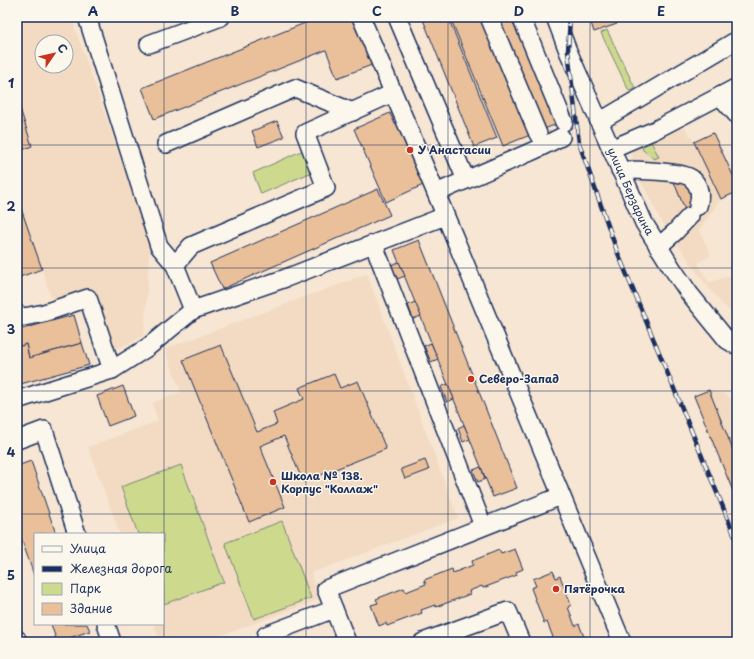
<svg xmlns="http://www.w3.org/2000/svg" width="754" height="659" viewBox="0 0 754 659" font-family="'Playpen Sans',sans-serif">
	<rect width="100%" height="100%" fill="#f6e6d3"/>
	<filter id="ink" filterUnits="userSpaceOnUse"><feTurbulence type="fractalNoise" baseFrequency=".025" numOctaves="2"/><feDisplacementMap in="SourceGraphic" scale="8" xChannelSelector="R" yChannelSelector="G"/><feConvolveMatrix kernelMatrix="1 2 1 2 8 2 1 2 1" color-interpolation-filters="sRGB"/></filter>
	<g filter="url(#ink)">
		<!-- built -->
		<g fill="#f2dbc2" fill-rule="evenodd">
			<path d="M17,17H71L150,243L144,335L131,343L114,349L94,289L53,303L42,269L17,278ZM42,42H66V66H42Z"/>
			<polygon points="681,122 694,142 721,199 699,230 711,255 698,263 709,283 737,273 737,317 723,305 704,282 660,219 641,181 632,159 633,147"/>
			<polygon points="367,274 458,518 311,573 320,599 204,642 160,642 154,624 163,624 163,534 120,534 88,447 158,421 152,403 181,392 165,349"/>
			<polygon points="709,390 725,394 737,404 737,501 694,396"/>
		</g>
		<!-- green -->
		<g fill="#cdda8d" stroke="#748476">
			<polygon points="607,30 635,88 629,91 601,33"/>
			<polygon points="649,138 659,157 654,159 643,150 640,143"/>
			<polygon points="310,147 319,169 261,194 253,173"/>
			<polygon points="181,465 224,582 164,604 163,534 138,534 121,487"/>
			<polygon points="282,521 311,598 254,619 225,543"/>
		</g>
		<!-- building -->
		<g fill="#eac09a" stroke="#1b2f5e">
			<polygon points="314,17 359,17 377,63 337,78 326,50 154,119 142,88 315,19"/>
			<polygon points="422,17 448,17 497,138 474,147"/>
			<polygon points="450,17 482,17 530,135 503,146"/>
			<polygon points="496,17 515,17 559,123 542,130"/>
			<polygon points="589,17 615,17 617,24 594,32"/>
			<polygon points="17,99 32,146 17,152"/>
			<polygon points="390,113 395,124 400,121 418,160 413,162 423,185 386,202 354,129"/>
			<polygon points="277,121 284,137 258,147 252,131"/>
			<polygon points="713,133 737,184 737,192 721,199 694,142"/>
			<polygon points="690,176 700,205 685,210 674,182"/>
			<polygon points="378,189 390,215 222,289 210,263"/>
			<polygon points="17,197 42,269 17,278"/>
			<polygon points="419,240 517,488 493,497 394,250"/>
			<polygon points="399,262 405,276 397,279 391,265"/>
			<polygon points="415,302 421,316 413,319 408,305"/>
			<polygon points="74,315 82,343 29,358 26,344 21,346 17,344 17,327 22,329"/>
			<polygon points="82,343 89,365 17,385 17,344 21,346 26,344 29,358"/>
			<polygon points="431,343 438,359 431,362 424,346"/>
			<polygon points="221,345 257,432 277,424 273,412 304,399 299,388 334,374 340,388 358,381 386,449 303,482 284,436 260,446 285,507 249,522 183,360"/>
			<polygon points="448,384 454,399 447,402 441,387"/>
			<polygon points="123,386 134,416 108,426 97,396"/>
			<polygon points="709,390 737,460 737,501 694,396"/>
			<polygon points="464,425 470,439 463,442 458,428"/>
			<polygon points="425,460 429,470 405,479 401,469"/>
			<polygon points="31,461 56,534 35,534 35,578 17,526 17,466"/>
			<polygon points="481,467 485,479 478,482 473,470"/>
			<polygon points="515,549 523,569 516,572 517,575 483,588 482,586 469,591 470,594 436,607 435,605 421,610 422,613 387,626 386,623 379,626 371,605 378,603 376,599 404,588 406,592 426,584 424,580 452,569 453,573 473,565 472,561 499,550 501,554"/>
			<polygon points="553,571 556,578 560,576 571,605 568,607 575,626 579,624 586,642 552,642 550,638 553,637 547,622 544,623 531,588 536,586 533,579"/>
			<polygon points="51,624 87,624 90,631 57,642"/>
		</g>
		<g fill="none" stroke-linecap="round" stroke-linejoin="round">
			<!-- minor casing -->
			<g stroke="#1b2f5e" stroke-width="20">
				<g id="minor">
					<polyline points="87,17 159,246 175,265"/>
					<polyline points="361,17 436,193 622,642"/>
					<polyline points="397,17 466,180"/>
					<polyline points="489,17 538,134"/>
					<polyline points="521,17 564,122"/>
					<path id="s1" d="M555,17L568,51L644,223L672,268L689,293L727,340L737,346"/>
					<polyline points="149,44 221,17"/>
					<polyline points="720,96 737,115"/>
					<polyline points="599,122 737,40"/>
					<polyline points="166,144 295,88 353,112"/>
					<polyline points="611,149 655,130 737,87"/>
					<path d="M620,170C634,170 682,171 691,178C700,185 701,196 698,206"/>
					<polyline points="436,193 535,150 561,137"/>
					<polyline points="374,245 483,526"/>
					<polyline points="658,247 675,232 690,216"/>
					<polyline points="193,310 175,265 191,246 326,188 305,133 393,93"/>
					<polyline points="17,314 24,317 44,313 88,298 112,370"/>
					<polyline points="17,400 112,370 148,347 193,310 286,278 445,216"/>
					<polyline points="17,440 44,430 77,534"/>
					<polyline points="106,624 112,642"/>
					<polyline points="17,639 18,642"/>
					<polyline points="268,642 266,635 334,609"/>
					<polyline points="347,642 326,589 561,496"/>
					<polyline points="423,642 508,611 521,642"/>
				</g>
			</g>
			<!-- minor -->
			<use href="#minor" stroke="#fbf7ec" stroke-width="17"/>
			<!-- rail casing -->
			<g stroke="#1b2f5e" stroke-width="4.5">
				<polyline id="rail" points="570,17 568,51 579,143 617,251 737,541"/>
			</g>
			<!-- rail -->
			<use href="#rail" stroke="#fbf7ec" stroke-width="3" stroke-dasharray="9" stroke-linecap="butt"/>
		</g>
	</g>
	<!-- grid -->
	<path fill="none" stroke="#1b2f5e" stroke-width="1" stroke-opacity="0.55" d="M164,17V642M306,17V642M448,17V642M590,17V642M17,145H737M17,268H737M17,391H737M17,514H737"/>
	<!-- markers -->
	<g fill="#c8321e" stroke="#fbf7ec" stroke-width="1.5">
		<circle cx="410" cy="150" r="4"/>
		<circle cx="471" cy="379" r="4"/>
		<circle cx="273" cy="482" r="4"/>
		<circle cx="556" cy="589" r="4"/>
	</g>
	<g text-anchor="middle" stroke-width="3" stroke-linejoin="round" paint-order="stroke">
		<!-- poi labels -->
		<g font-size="11" font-weight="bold" fill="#1b2f5e" stroke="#fbf7ec" text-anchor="start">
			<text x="418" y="154">У Анастасии</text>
			<text x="479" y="383">Северо-Запад</text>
			<text x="281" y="480">Школа № 138.<tspan x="281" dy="13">Корпус "Коллаж"</tspan></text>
			<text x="564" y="593">Пятёрочка</text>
		</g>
		<!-- street labels -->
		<g font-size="11" fill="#1b2f5e" stroke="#fbf7ec">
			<text dy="4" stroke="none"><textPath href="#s1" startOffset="190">улица Берзарина</textPath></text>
		</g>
	</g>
	<!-- margin -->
	<rect width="754" height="659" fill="none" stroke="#fbf7ec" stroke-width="44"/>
	<!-- legend -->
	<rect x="34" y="533" width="130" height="92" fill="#fbf7ec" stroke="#a1a7b3"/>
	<rect x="42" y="546" width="20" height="6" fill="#fbf7ec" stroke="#a1a7b3"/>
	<text x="70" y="553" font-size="12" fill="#1b2f5e">Улица</text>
	<rect x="42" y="566" width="20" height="6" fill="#1b2f5e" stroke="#a1a7b3"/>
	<text x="70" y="573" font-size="12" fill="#1b2f5e">Железная дорога</text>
	<rect x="42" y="583" width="20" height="12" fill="#cdda8d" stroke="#a1a7b3"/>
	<text x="70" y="593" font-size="12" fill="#1b2f5e">Парк</text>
	<rect x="42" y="603" width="20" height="12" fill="#eac09a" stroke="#a1a7b3"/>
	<text x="70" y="613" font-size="12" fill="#1b2f5e">Здание</text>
	<!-- north arrow -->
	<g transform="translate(54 54) rotate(56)"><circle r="19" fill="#fbf7ec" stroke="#a1a7b3"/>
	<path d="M0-3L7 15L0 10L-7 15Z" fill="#c8321e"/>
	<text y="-6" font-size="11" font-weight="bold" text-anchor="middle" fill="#1b2f5e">С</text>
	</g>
	<rect x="22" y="22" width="710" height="615" fill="none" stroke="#1b2f5e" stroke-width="1.5"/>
	<g font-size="13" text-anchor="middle" font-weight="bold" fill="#1b2f5e">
		<text x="93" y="16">A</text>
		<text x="235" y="16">B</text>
		<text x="377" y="16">C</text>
		<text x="519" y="16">D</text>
		<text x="661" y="16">E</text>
		<text x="11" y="88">1</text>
		<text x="11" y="211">2</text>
		<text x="11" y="334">3</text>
		<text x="11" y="457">4</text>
		<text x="11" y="580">5</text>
	</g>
</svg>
